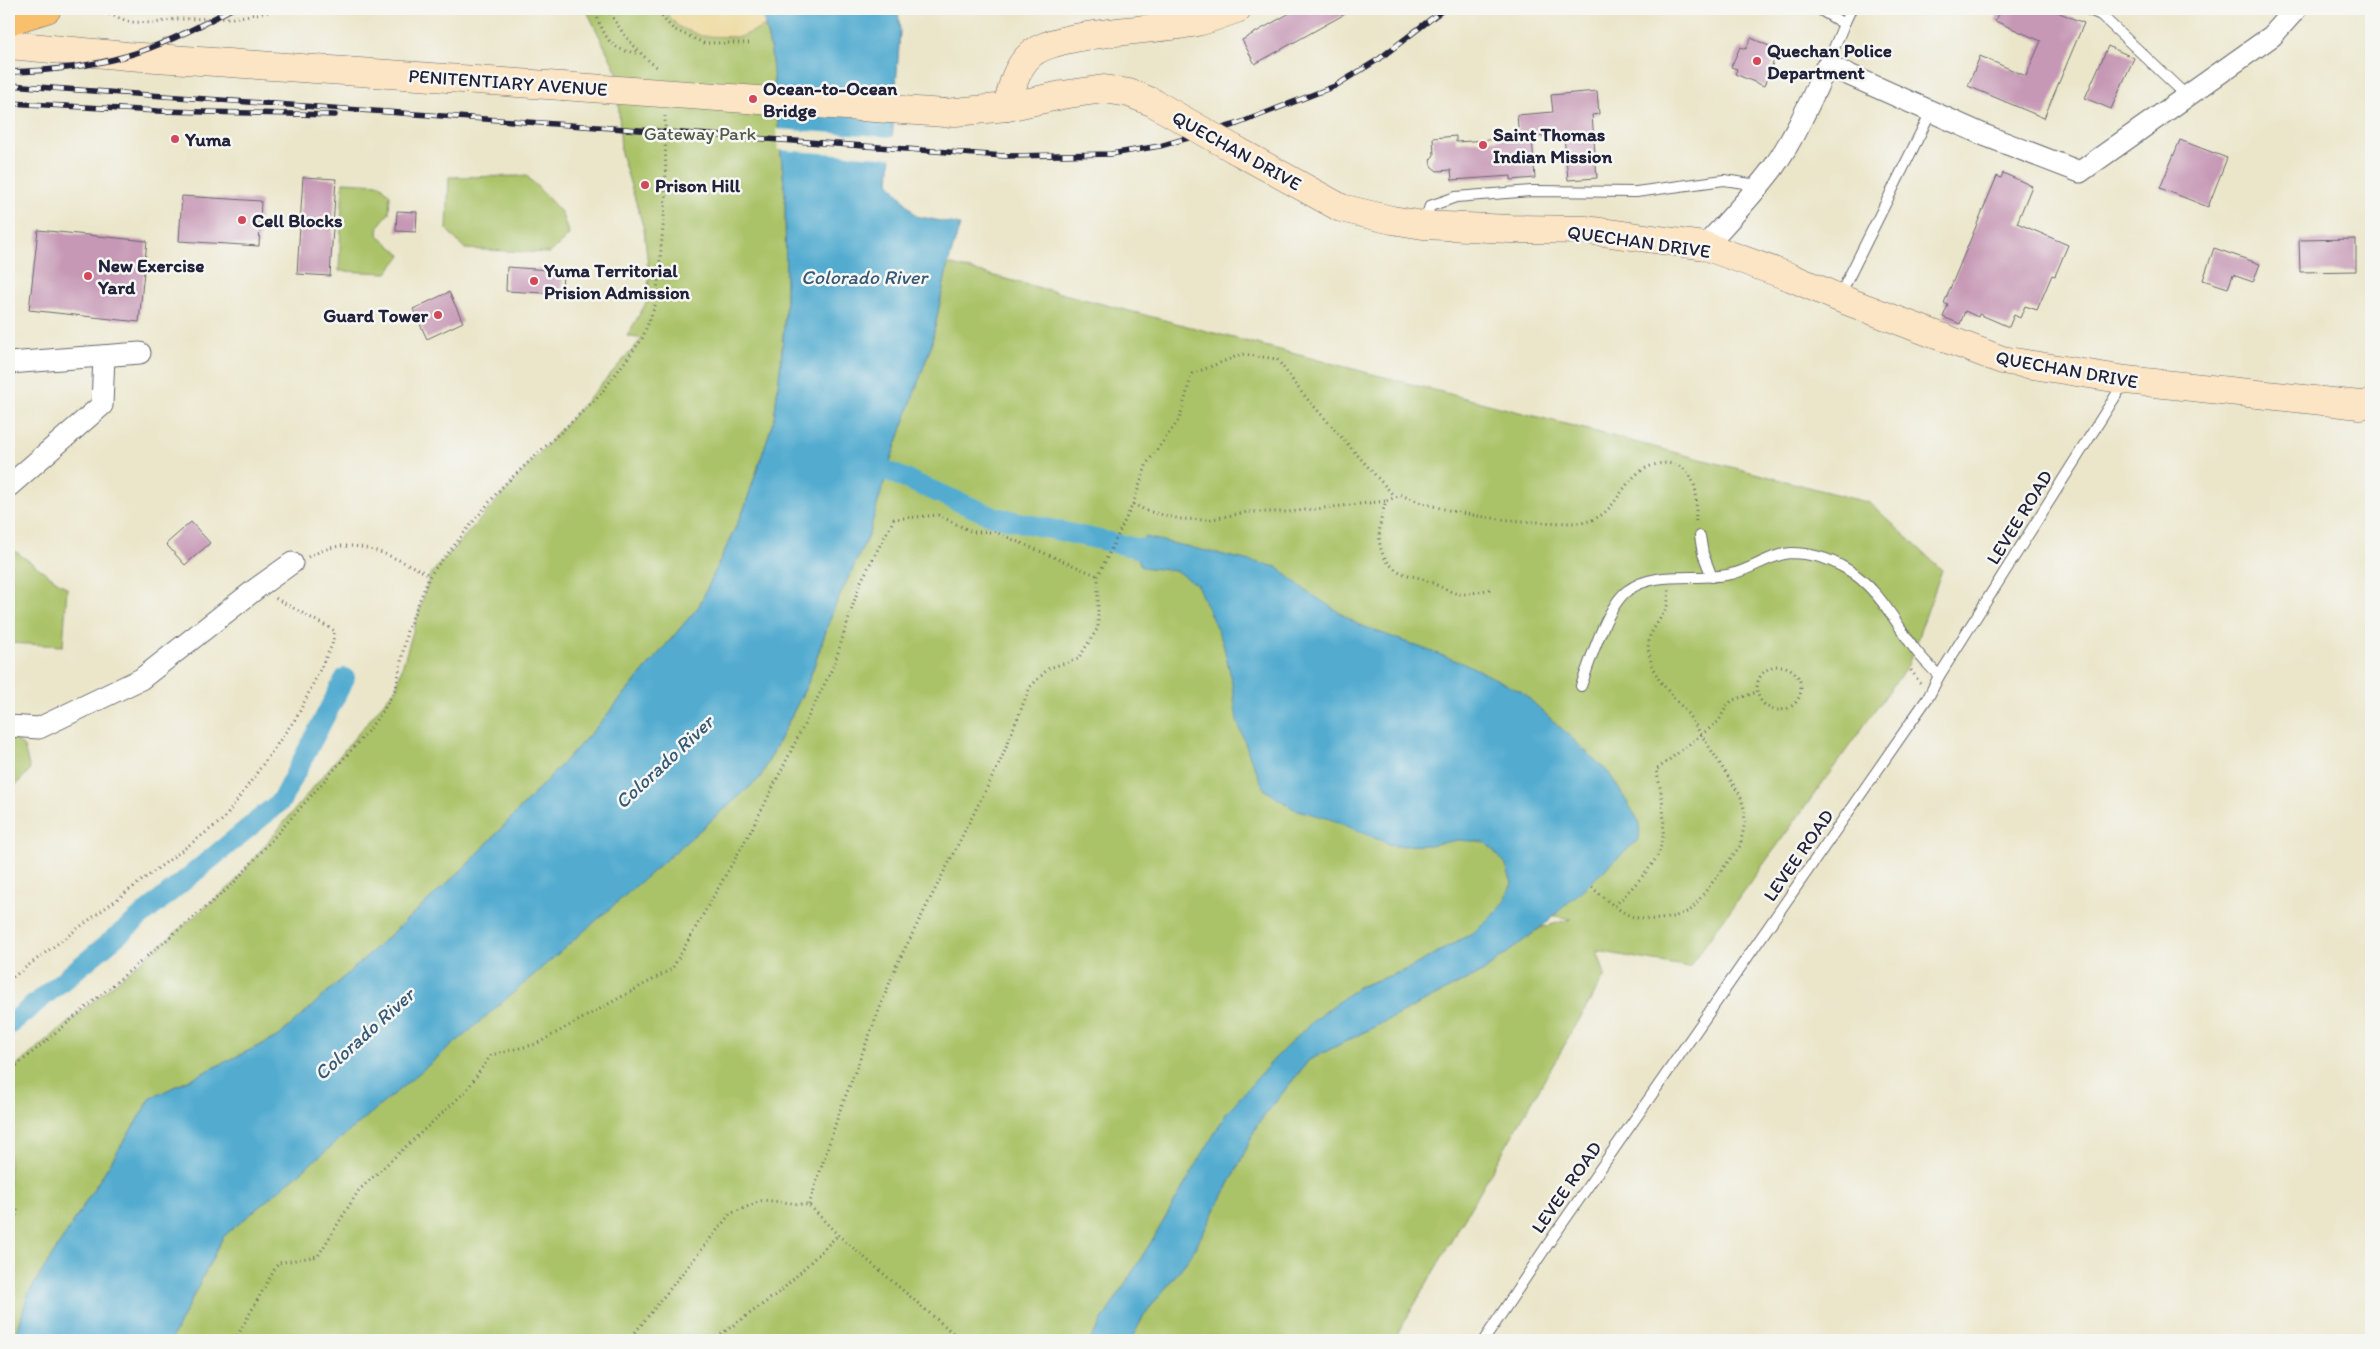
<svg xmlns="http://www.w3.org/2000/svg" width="2380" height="1349" viewBox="0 0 2380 1349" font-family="Itim,sans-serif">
	<rect width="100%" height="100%" fill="#f6f6f2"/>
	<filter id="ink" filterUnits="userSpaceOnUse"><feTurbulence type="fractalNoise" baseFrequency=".02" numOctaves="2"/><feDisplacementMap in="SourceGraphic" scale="10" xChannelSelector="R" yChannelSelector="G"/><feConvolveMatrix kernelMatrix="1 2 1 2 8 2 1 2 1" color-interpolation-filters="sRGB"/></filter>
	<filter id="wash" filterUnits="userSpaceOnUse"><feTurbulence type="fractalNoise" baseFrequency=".0096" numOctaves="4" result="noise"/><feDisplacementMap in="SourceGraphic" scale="20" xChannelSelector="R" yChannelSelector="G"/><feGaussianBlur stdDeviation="1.12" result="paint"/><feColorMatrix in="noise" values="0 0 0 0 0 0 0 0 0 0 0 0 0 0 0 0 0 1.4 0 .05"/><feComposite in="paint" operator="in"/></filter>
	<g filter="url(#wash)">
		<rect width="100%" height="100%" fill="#ebe6ca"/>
		<!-- green -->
		<g fill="#abc368" stroke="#667252">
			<polygon points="586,9 761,9 771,51 785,195 786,301 781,361 774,419 744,509 699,606 594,730 466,866 279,1036 151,1098 28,1294 15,1340 9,1340 9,1072 232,885 396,688 430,575 642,339 627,336 649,298 648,266 644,229 621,153 617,72"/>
			<polygon points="527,176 561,212 569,235 550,253 465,249 447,230 449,177"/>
			<polygon points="343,182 380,184 390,195 389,213 379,225 378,235 401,255 387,273 339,271"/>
			<polygon points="948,264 1870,503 1942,570 1908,665 1689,967 1597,951 1605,975 1394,1340 1131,1340 1144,1315 1190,1257 1237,1169 1257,1125 1309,1060 1482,972 1540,928 1571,919 1502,906 1476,931 1406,970 1358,987 1153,1239 1090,1340 171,1340 223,1237 760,778 808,683 834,608 868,536 891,459 931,346"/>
			<polygon points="9,547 67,588 63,646 9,643"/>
			<polygon points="9,733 24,747 30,770 9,792"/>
		</g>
		<!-- sand -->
		<polygon fill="#eeda9e" stroke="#887e6c" points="662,9 761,9 766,26 740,37 702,36 679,27"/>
		<!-- water -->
		<g fill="#53acd0" stroke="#3a6786">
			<polygon points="761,9 898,9 900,32 889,182 916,216 960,225 948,264 931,346 891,459 868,536 834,608 808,683 760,778 467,1033 223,1237 171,1340 15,1340 28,1294 151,1098 279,1036 466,866 594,730 699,606 744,509 774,419 781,361 786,301 785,195 771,51"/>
			<polygon points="1145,537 1277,567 1305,590 1357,624 1468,665 1522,692 1609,773 1640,823 1639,839 1540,928 1482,972 1309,1060 1257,1125 1237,1169 1190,1257 1144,1315 1131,1340 1090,1340 1153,1239 1227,1112 1276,1057 1314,1020 1358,987 1406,970 1476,931 1502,906 1512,883 1505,863 1485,842 1458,840 1429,845 1394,846 1330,819 1294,809 1265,790 1250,757 1237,721 1231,677 1223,643 1197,585 1176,571 1141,567 1134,547"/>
		</g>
		<!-- pier -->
		<polygon fill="#ebe6ca" points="776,129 894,137 893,158 778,150"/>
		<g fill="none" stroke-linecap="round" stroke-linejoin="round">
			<!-- canal -->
			<g stroke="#53acd0" stroke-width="20">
				<polyline points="864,461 992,516 1159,553"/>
				<polyline points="9,1025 281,801 345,678"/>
			</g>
		</g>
		<g id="blocks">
			<!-- building -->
			<g fill="#c698b5">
				<polygon points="1297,9 1354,9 1255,64 1242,40"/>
				<polygon points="2000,9 2050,9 2084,23 2044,118 1968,86 1980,56 2026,76 2041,41 1995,21"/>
				<polygon points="1751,38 1778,50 1764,86 1735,74 1737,69 1731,67 1740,47 1746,49"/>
				<polygon points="2108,46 2134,58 2111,109 2085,98"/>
				<polygon points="1597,91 1599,114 1592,115 1597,178 1568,180 1564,135 1532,137 1535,178 1511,180 1511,176 1452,180 1451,170 1437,171 1431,166 1430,160 1434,155 1433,138 1456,136 1456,142 1519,138 1517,115 1553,112 1551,95"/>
				<polygon points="2180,140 2227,158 2208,207 2160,188"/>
				<polygon points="2003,173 2032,186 2017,223 2068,245 2055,276 2052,275 2037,310 2025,306 2020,318 2014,315 2009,327 1979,314 1978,317 1965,311 1960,324 1943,317 1948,305 1944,303 1997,176 2001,178"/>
				<polygon points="303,177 336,179 330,276 297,274"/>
				<polygon points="182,196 261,201 259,246 179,241"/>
				<polygon points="397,211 417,212 416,232 396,231"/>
				<polygon points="38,230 147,241 139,322 29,310"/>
				<polygon points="2356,239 2356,271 2300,272 2299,240"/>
				<polygon points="2214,248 2260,264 2253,282 2233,275 2228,288 2203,280"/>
				<polygon points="507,267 563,271 562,294 506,291"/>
				<polygon points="449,292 463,322 427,339 413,309"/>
				<polygon points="191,522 210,543 185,565 166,544"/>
			</g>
		</g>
	</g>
	<g filter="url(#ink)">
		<use href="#blocks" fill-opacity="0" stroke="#68676d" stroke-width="1"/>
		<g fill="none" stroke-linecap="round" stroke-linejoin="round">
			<!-- lane casing -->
			<g stroke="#68676d" stroke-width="12">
				<g id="lane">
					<polyline points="1819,9 1844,24 1827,65"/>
					<polyline points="2087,9 2101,15 2103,10"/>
					<polyline points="2101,15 2188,97"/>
					<polyline points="1844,24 1851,9"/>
					<polyline points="1424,223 1430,206 1456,197 1531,191 1636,192 1724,180 1758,185"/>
					<polyline points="1839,297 1931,112"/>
					<polyline points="1700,536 1703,554 1712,577"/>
					<path d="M1581,686C1590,661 1607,606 1627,591C1656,569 1697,582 1731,574C1751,570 1771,554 1791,553C1812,553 1828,558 1845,568C1877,586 1894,620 1914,648C1921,658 1931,667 1939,676"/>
					<polyline points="1484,1340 1548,1244 1929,696 1939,676 2125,381"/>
				</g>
			</g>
			<!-- street casing -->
			<g stroke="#68676d" stroke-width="23">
				<g id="street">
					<path d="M1705,246C1728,221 1752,196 1773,168C1795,137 1811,100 1827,65L1984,135L2080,172L2272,36L2296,9"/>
					<polyline points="9,363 140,353"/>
					<polyline points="9,486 102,405 104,356"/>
					<polyline points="9,726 39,728 141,679 257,588 292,563"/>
				</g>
			</g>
			<!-- secondary casing -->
			<g stroke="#68676d" stroke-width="29">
				<g id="secondary">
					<polyline points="9,45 127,56 562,86"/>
					<path d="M1007,107C1012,88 1015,69 1030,55C1055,31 1159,31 1197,22C1210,19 1224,13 1237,9"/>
					<polyline points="945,113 1007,107 1062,95 1104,89 1129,93 1152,102"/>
					<polyline points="1236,150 1341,208 1392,220 1423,225 1510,229 1587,230 1705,246 1790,277 1839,298 2002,360 2126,380 2360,405 2371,404"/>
				</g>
			</g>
			<!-- highway casing -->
			<g stroke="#68676d" stroke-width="29">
				<polyline id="highway" points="9,21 47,9"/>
			</g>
			<!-- path -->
			<g stroke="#68676d" stroke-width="3" stroke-dasharray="1 4" stroke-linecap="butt">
				<polyline points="95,9 130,22 155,23 177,19 233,18 285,9"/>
				<path d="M593,9C606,35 606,50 638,53"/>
				<path d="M608,9C621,33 637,52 659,69"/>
				<polyline points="655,9 673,29 704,43 749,43"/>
				<polyline points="1133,504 1147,511 1180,519 1208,520 1247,512 1288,512 1386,501"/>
				<path d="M308,557C316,553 325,549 334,547C368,541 400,561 430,575"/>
				<path d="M1490,589C1452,599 1458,593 1425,580C1417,576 1407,576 1400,572C1372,557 1378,526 1386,501L1401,495C1457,518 1521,523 1581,523C1614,517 1616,492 1637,474C1657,457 1689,459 1695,488C1698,499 1695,512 1696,523"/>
				<circle cx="1779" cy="688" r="22"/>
				<polyline points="1911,670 1920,683"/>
				<path d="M1592,887C1601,896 1612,905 1623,912C1641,924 1675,920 1692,909L1740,846L1745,822L1744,808L1740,795L1688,714L1659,680L1652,666L1648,648L1650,635L1667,607L1669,590"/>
				<path d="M1615,906C1628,891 1646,875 1656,858C1669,836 1663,794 1656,770L1719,721L1727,705L1733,700L1757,692"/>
				<polyline points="9,980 224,819 298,715 332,645 335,631 275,598"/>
				<polyline points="9,1072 232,885 363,737 383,711 396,688 407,631 430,575 501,488 600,395 642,339 656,303 666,195 665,116"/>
				<polyline points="809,1205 839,1113 897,964 1000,762 1030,687 1049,668 1078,659 1098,628 1098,576 1133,504 1147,463 1179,420 1192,374 1242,354 1277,359 1302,393 1394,496"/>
				<polyline points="9,1245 18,1206"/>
				<polyline points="235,1340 278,1263 318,1256 359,1190 466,1091 491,1055 536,1044 672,969 752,829 834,665 860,583 894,519 938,515 972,532 995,532 1098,576"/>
				<polyline points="629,1340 730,1214 763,1200 809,1205 838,1235 961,1340"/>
				<polyline points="713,1340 781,1291 838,1235"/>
			</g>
			<!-- lane -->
			<use href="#lane" stroke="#fff" stroke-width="10"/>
			<!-- street -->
			<use href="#street" stroke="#fff" stroke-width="21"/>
			<!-- secondary -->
			<use href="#secondary" stroke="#fce5c4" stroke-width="28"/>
			<!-- highway -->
			<use href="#highway" stroke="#f8bf6c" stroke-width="28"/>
			<!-- rail casing -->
			<g stroke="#22223b" stroke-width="5.5">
				<g id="rail">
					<path d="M9,72C48,71 88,67 126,56C161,46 199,27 231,9"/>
					<polyline points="9,85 1004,156 1111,154 1160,146 1237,124 1335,86 1379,59 1444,9"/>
					<polyline points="9,103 158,111 335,115"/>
				</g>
			</g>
			<!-- rail -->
			<use href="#rail" stroke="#f6f6f2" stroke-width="4" stroke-dasharray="11" stroke-linecap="butt"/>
			<!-- secondary-bridge casing -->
			<g stroke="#68676d" stroke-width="29" stroke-linecap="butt">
				<g id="secondary-bridge">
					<polyline points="562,86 945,113"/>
					<polyline points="1152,102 1236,150"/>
				</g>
			</g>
			<!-- secondary-bridge -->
			<use href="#secondary-bridge" stroke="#fce5c4" stroke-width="28"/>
		</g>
	</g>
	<!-- markers -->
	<g fill="#d1495b" stroke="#f6f6f2" stroke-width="2">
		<circle cx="1757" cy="61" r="5"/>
		<circle cx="753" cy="99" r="5"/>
		<circle cx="175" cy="139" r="5"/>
		<circle cx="1483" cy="145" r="5"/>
		<circle cx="645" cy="185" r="5"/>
		<circle cx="242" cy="220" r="5"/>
		<circle cx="88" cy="276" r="5"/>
		<circle cx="534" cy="281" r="5"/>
		<circle cx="438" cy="315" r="5"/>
	</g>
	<g text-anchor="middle" stroke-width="5" stroke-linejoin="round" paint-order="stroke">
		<!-- poi labels -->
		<g font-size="19" font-weight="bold" fill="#22223b" stroke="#f6f6f2" text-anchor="start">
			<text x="1767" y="57">Quechan Police<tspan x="1767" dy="22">Department</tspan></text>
			<text x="763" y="95">Ocean-to-Ocean<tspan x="763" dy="22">Bridge</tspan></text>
			<text x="1493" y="141">Saint Thomas<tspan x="1493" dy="22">Indian Mission</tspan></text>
			<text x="185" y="146">Yuma</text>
			<text x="655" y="192">Prison Hill</text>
			<text x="252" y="227">Cell Blocks</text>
			<text x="98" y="272">New Exercise<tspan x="98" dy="22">Yard</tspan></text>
			<text x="544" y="277">Yuma Territorial<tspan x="544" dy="22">Prision Admission</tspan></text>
			<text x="428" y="322" text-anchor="end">Guard Tower</text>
		</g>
		<!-- street labels -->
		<g font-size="19" fill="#22223b" stroke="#f6f6f2">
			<text transform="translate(508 82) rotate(4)" y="7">PENITENTIARY AVENUE</text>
			<text transform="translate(1237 150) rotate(29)" y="7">QUECHAN DRIVE</text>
			<text transform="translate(1639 241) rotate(8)" y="7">QUECHAN DRIVE</text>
			<text transform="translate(2067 369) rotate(10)" y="7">QUECHAN DRIVE</text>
			<text transform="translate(2019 517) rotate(-58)" y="7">LEVEE ROAD</text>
			<text transform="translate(1798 855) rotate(-55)" y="7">LEVEE ROAD</text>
			<text transform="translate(1566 1187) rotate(-55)" y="7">LEVEE ROAD</text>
		</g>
		<!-- park labels -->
		<g font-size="19" fill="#525a4b" stroke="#f6f6f2">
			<text x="700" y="140">Gateway Park</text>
		</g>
		<!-- water labels -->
		<g font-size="20" font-style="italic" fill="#365977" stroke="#f6f6f2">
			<text x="864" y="284">Colorado River</text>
			<text transform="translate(664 762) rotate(-43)" y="7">Colorado River</text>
			<text transform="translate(364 1034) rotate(-42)" y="7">Colorado River</text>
		</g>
	</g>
	<!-- margin -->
	<rect width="2380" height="1349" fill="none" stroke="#f6f6f2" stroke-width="30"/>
</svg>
